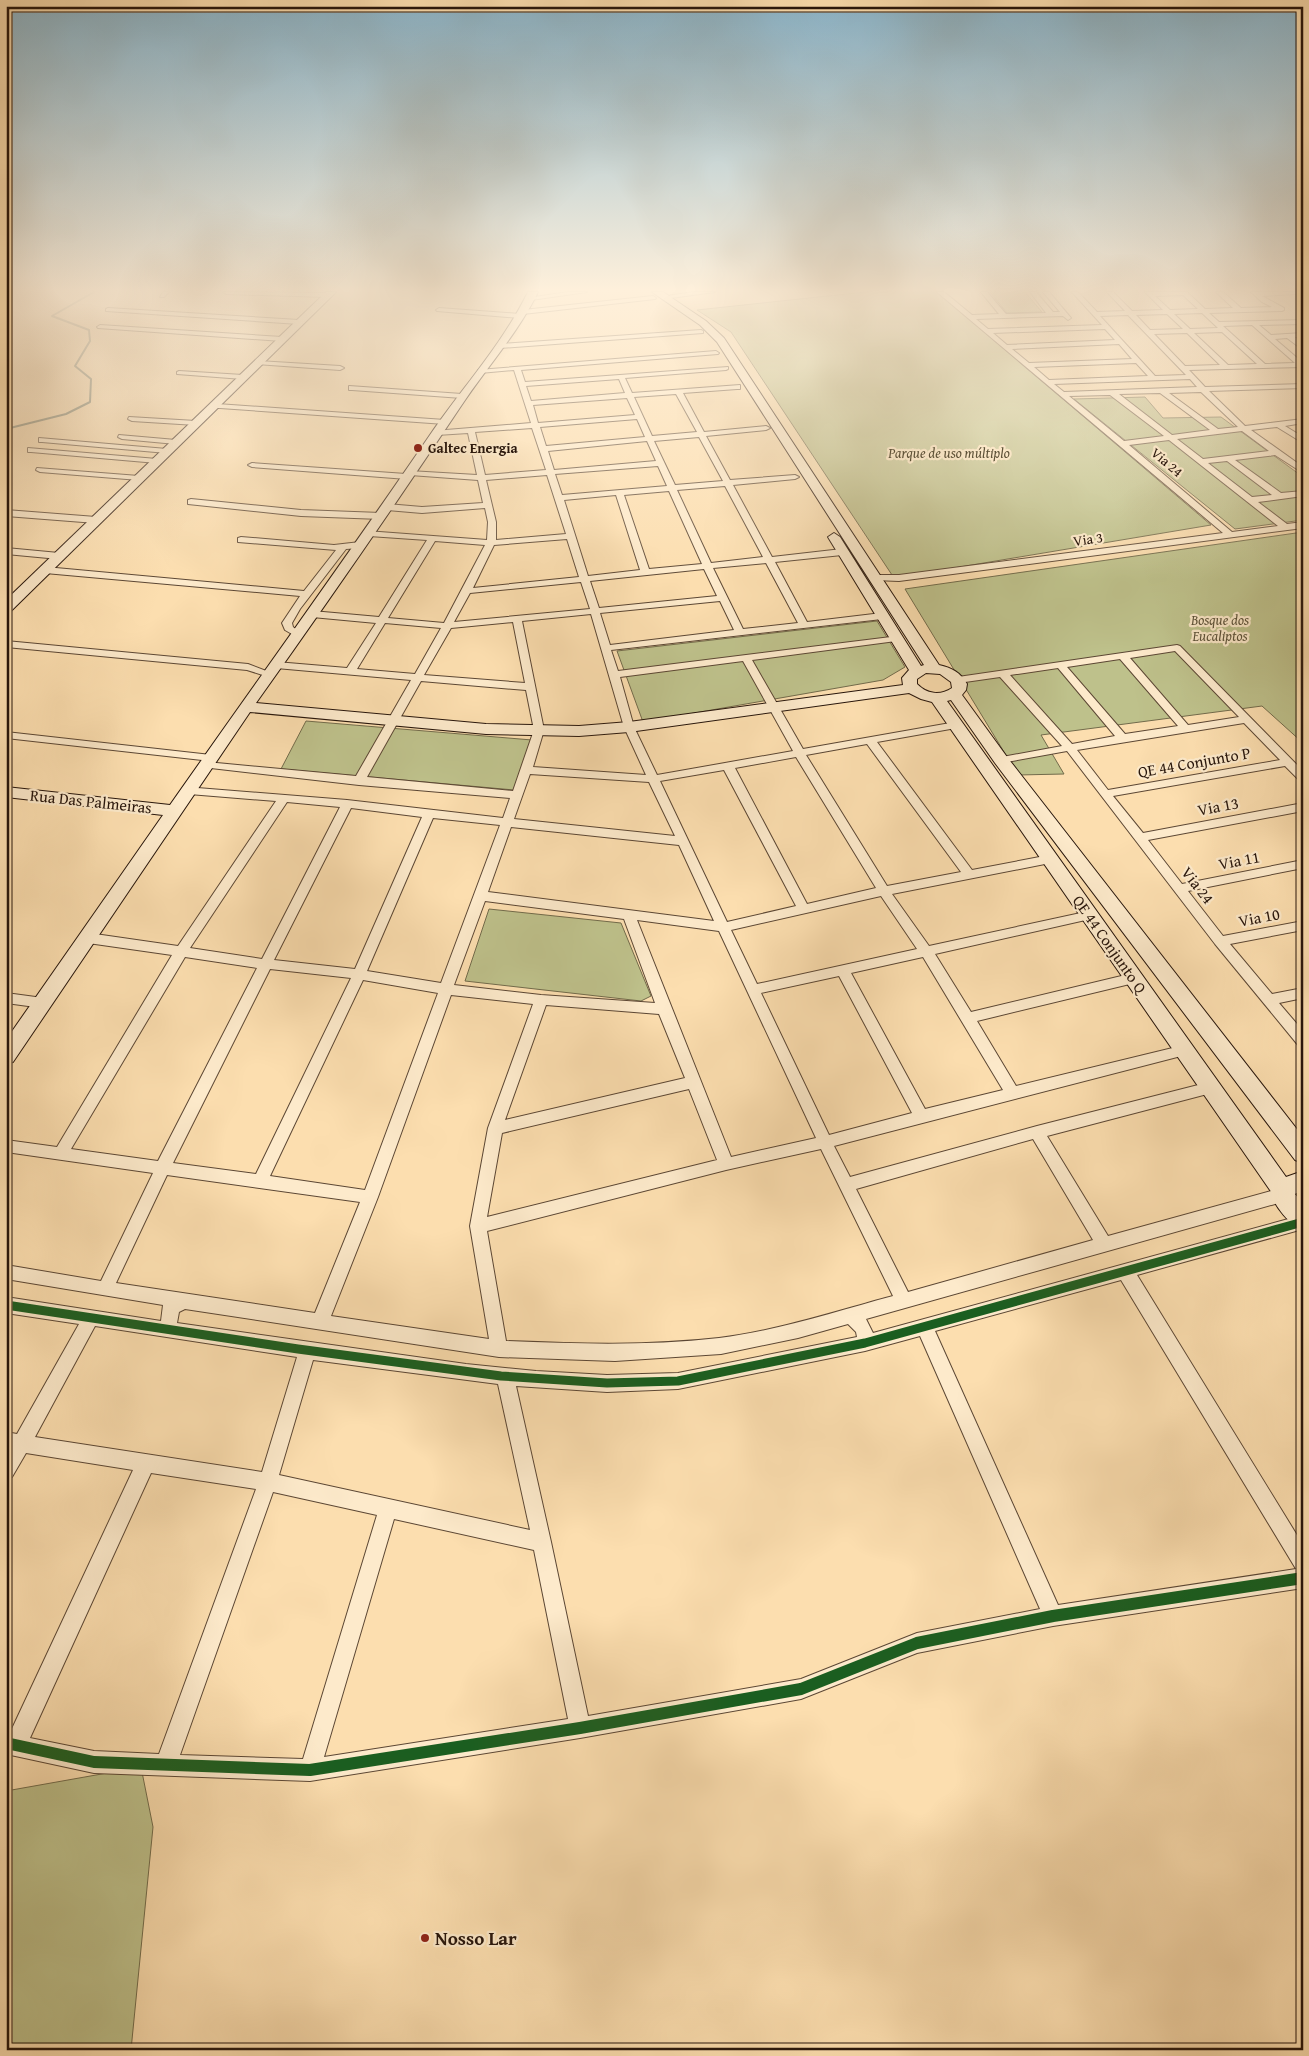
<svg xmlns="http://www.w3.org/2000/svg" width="1309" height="2056" viewBox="0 0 1309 2056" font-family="'Gentium Book Plus',serif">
	<rect width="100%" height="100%" fill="#fcdeaf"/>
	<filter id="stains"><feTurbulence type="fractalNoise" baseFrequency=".004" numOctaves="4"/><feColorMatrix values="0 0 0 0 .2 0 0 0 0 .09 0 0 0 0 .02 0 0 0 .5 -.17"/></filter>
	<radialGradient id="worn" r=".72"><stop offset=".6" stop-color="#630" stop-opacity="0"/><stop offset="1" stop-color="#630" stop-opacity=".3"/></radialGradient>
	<!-- green -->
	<g fill="#bec18b" stroke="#726b4b">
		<polygon points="865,292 937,292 1211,525 894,578 731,332 697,310"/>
		<polygon points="990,292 1025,292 1042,312 1007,313"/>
		<polygon points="1145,397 1163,418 1221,417 1303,477 1303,520 1235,529 1074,399"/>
		<polygon points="1303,532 1303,743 1262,706 1041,735 1064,774 1018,775 905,589"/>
		<polygon points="877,621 905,667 883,680 643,722 617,651"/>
		<polygon points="306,721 532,740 514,790 281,769"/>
		<polygon points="489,909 621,923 651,996 641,1001 465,981"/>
		<polygon points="141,1767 153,1827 131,2050 6,2050 6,1791"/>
	</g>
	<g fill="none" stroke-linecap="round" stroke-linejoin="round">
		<!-- stream-far1 -->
		<polyline stroke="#6f7969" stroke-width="2" points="6,429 66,414 90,402 91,379 75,366 90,341 89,330 52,316 94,292"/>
		<!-- stream -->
		<polyline stroke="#6f7969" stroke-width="2.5" points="6,462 9,465 6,470"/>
		<!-- street casing -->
		<g stroke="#5c4734" stroke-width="2">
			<g id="street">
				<polygon points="163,292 169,292 164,297 160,297"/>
				<polygon points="223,292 327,293 330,295 327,297 226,294"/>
				<polygon points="568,292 587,292 531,300 528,298"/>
				<polygon points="694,292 715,292 663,299 660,297"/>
				<path d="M937,292H944L972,315L999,314L981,292H987L1006,314L1046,313L1030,292H1036L1053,312H1060L1043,292H1049L1071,318L1068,320L1063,316L976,319L988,329L1102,325L1072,292H1078L1097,312L1125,311L1107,292H1113L1132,311L1163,310L1145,292H1187L1205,309L1233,308L1216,292H1223L1241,308L1272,307L1262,302L1251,292H1298L1295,294L1262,296L1284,308V310L1282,311L1209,313L1219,322L1303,320V324L1259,325L1271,335L1303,333V337H1295L1303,344V350L1287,338L1275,339L1303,363V367L1189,370L1205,387L1303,384V388L1209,391L1245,426L1303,419V423L1285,426L1303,437V443L1277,427L1251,430L1303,467V473L1275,455L1235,460L1281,493L1303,491V496L1258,502L1287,524L1303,522V528L899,581L874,580L872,578L877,575H899L1223,533ZM1183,295L1198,309L1170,310L1155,296ZM1202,313L1218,328L1190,329L1174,314ZM1167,314L1183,329L1150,330L1136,315ZM1128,315L1186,375L1155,376L1100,316ZM1252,325L1295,363L1265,364L1223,326ZM1105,329L1115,340L1007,345L993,333ZM1222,332L1257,364L1228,365L1194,333ZM1187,333L1220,365L1185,366L1154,334ZM1119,344L1132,359L1029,363L1012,349ZM1136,363L1148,376L1049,380L1034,367ZM1190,379L1197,387L1064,392L1054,384ZM1201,392L1238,427L1218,429L1169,393ZM1160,393L1210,430L1172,435L1119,394ZM1110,395L1164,436L1124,441L1069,396ZM1242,431L1269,451L1203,459L1177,439ZM1169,440L1278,526L1232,532L1129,445ZM1227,461L1272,495L1252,497L1208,463Z"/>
				<polygon points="653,296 656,298 655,299 523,314 520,312 523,310"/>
				<polygon points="108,308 299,320 302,322 299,324 106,311 106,309"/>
				<polygon points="439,308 520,314 523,316 520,318 437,311 436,310"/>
				<polygon points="100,325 282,337 285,339 282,341 98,328 97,327"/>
				<polygon points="701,330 703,331 703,333 500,348 497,346 500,344"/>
				<path d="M716,351L719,353L718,354L521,370L525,382L728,367V369L726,370L625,378L632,393L740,385V389H737L683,393L704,432L766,426L770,428L766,430L706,436L730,480L795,475L799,477L795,479L733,485L772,557L842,549L846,552L842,555L775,562L807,622L882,613L887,616L882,619L611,650L618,671L899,636V640L896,641L752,660L803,749L956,722L960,723L961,725L956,728L877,742L972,870L1050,855L1054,856L1056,859L1054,862L1050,863L892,894L929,946L1090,911L1094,912L1096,915L1094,918L1090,919L935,954L971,1012L1134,973L1139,975L1141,978L1139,981L1134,983L977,1021L1016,1086L1185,1045L1190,1046L1192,1050L1190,1054L1185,1055L834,1146L850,1177L1037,1126L1210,1082L1215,1084L1217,1088L1215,1092L1047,1136L1108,1236L1282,1188L1287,1190L1290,1195L1287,1200L1282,1202L866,1319L873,1333L1303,1215V1229L1137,1275L1303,1545V1588L1053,1626L917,1653L801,1699L580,1738L310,1781L94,1773L6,1754V1733H10L133,1470L26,1453L12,1477L6,1480V1432L17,1434L79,1324L6,1313V1297L161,1321L163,1305L6,1279V1265L101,1281L153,1173L6,1152V1140L57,1147L172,955L88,943L83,941L82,938L83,935L88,933L178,946L276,801L189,794L183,790L185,787L347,800L503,818L510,798L359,785L202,767L200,765L206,762L356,776L411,680L276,668L271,665L276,662L347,668L376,623L312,617L307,614L312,611L379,617L427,540L369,536L366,535V531L487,540L488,522L485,508L422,513L387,510L383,507L387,504L422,507L483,503L478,480L410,475V479H407L252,467L248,465L252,463L406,474V471H409L477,475L468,433L437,435H434V431L531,423L514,370L480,373L478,372V370ZM619,379L625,393L531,401L526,386ZM676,394L697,432L652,436L634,397ZM627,398L635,415L538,423L533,405ZM637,419L645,437L546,446L540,427ZM532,428L546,470L485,475L475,432ZM699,437L723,481L675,485L654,441ZM647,441L656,461L554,470L548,451ZM658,466L667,486L562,495L555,474ZM547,475L566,534L496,540V522L486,480ZM725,486L763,557L711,563L677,490ZM669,491L702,564L649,569L624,495ZM616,495L640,570L588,576L564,500ZM567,539L579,577L473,588L494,545ZM435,541L485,545L444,623L388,618ZM766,563L798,623L743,629L713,568ZM704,569L717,596L599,608L590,581ZM581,582L590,609L454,622L470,593ZM720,601L734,630L610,645L600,613ZM591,614L624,727L646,775L533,767L544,730L522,621ZM513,622L525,683L424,675L451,628ZM385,623L441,628L415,674L357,669ZM743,661L793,751L657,775L634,727L620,677ZM421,681L526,690L534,730L513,791L367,777ZM867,744L961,872L887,886L806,755ZM796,757L876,888L807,904L735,768ZM724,770L796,906L727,922L660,781ZM530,774L649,782L675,836L514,819ZM287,802L340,807L262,959L190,948ZM351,808L422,817L355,969L274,960ZM433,818L500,825L441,983L367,971ZM511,827L679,845L714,921L488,892ZM881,896L917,949L757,984L731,930ZM485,901L624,919L655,1003L541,995L454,985ZM637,920L719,931L816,1138L731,1157ZM185,957L257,968L158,1161L71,1149ZM923,957L1003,1090L925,1109L851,973ZM270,969L351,978L256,1174L173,1163ZM839,976L912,1113L829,1135L761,993ZM363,980L438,993L365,1190L270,1176ZM451,995L533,1004L488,1128L470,1226L489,1339L331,1316L378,1197ZM546,1005L659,1014L685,1078L505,1120ZM689,1089L717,1160L487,1217L502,1133ZM1033,1139L1093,1240L908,1292L856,1189ZM821,1149L893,1296C837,1311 777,1331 719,1338C648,1346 578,1344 506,1341L487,1231L726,1170ZM167,1175L360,1202L315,1313L116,1283ZM1121,1280L1296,1569L1058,1605L935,1331ZM185,1309L499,1357L615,1361L721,1354L798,1338L848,1324L856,1332L857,1337L678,1373L607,1375L536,1371L466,1364L177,1323L179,1312ZM95,1326L297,1357L262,1472L35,1437ZM920,1336L1040,1609L917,1633L801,1679L588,1716L551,1542L516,1386L607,1392L678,1389L865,1351ZM313,1360L498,1384L530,1530L279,1475ZM151,1473L256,1489L159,1754L94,1751L30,1738ZM273,1492L377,1515L303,1759L180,1755ZM394,1519L534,1550L568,1719L324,1757Z"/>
				<polygon points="258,361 340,366 344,368 340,370 256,364 255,363"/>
				<polygon points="179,371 243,375 247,377 243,379 177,374 177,372"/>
				<polygon points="349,386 462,394 466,396 462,398 352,390 349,390"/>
				<polygon points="217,404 445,420 449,422 445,424 220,408 217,408"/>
				<polygon points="129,417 196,421 200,423 196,425 132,421 128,419"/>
				<polygon points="119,435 176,440 180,442 176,444 122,439 118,437"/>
				<polygon points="39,438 167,449 171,451 167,453 42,442 39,442"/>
				<polygon points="28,448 157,459 161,461 157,463 31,452 28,452"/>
				<polygon points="37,468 139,476 143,478 139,480 40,472 36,470"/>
				<polygon points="191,499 301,510 381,513 385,516 381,519 301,516 188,504 188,500"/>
				<polygon points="6,510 96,517 100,520 96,523 6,516"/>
				<polygon points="241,537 334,545 360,542 364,545 360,548 346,549 300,609 292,623 293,627 302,634 297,637 285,630 282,623 300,596 45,573 40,570 45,567 304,591 336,550 238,542 238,538"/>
				<polygon points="6,548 59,553 63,556 59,559 6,554"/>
				<polygon points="6,641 248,664 274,674 269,677 247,670 6,647"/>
				<path d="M1177,645L1180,646L1303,771V781L1299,780L1285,766L1113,796L1143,833L1303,803V811L1148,840L1182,884L1303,860V868L1188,891L1223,936L1303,921V930L1230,944L1272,994L1303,988V998L1279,1003L1303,1031V1046L1298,1045L1215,944L1067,751L1001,763L997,762L995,760L997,758L1062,746L1000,677L958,683L953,680L958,677ZM1175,651L1239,717L1188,725L1130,658ZM1120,659L1178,726L1125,734L1067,667ZM1058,668L1115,736L1072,744L1010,675ZM1244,723L1280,760L1108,790L1077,750Z"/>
				<polygon points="6,732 211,755 216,758 211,761 6,738"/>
				<polygon points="6,993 43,998 48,999 50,1003 48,1007 43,1008 6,1003"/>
			</g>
		</g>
		<!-- secondary casing -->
		<g stroke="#27150b" stroke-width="2">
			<g id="secondary">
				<polygon points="326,292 336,292 11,611 6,612 6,600"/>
				<path d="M528,292H538C517,335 485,369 459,409C393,508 325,606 256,703L486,724L579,726L629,722L903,685L902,678L909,670L828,537L834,533L840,537L921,666L924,665L717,342L700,325L652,292H663L706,321L724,338L939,665C952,668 960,672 967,684L966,690L962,695L1007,757L1303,1137V1163L1295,1160L995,763L951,700L947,701L1286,1177L1303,1171V1190L1295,1194L1303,1204V1231C1292,1227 1272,1204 1272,1193L932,702L921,699L909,693L629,732L579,736L486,734L250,712L13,1062L6,1064V1040L163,815L6,797V787L170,805C257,681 346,558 432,432C464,386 503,343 528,292ZM926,673L940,674L951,682L952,688C940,696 927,694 917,684V679Z"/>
			</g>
		</g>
		<!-- street -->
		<use href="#street" fill="#fdeacb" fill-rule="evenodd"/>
		<!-- secondary -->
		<use href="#secondary" fill="#fdeacb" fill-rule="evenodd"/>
		<!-- cycleway-far1 casing -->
		<g stroke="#fdeacb" stroke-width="12">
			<polyline id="cycleway-far1" points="6,1305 298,1349 501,1376 607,1383 678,1381 865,1343 1303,1222"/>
		</g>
		<!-- cycleway casing -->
		<g stroke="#fdeacb" stroke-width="15">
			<polyline id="cycleway" points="6,1743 94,1762 310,1770 580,1728 801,1689 917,1643 1053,1616 1303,1578"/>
		</g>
		<!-- cycleway-far1 -->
		<use href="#cycleway-far1" stroke="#1b5e20" stroke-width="9"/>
		<!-- cycleway -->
		<use href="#cycleway" stroke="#1b5e20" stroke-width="12"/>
	</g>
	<!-- sky -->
	<linearGradient id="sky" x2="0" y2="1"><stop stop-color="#8bb7ce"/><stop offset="0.5" stop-color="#fef0db"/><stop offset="1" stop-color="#fef0db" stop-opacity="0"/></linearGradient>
	<rect width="1309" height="580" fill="url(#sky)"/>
	<!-- markers -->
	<g fill="#8f2418" stroke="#fdeacb" stroke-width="2">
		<circle cx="418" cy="448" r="5"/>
		<circle cx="425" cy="1938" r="5"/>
	</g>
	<g text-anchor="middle" stroke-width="4.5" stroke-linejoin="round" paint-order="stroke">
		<!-- far-poi labels -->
		<g font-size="14" font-weight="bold" fill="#27150b" stroke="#fdeacb" text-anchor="start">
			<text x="428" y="453">Galtec Energia</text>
		</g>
		<!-- far-park labels -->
		<g font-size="14" font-style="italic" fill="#5c5138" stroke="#fdeacb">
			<text x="949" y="458">Parque de uso múltiplo</text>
			<text x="1220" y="625">Bosque dos<tspan x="1220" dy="16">Eucaliptos</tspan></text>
		</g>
		<!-- far-street labels -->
		<g font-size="14" fill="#27150b" stroke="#fdeacb">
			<text transform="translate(1167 462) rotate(40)" y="5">Via 24</text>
			<text transform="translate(1088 539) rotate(-8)" y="5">Via 3</text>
		</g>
		<!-- street labels -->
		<g font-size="16" fill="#27150b" stroke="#fdeacb">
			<text transform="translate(1194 762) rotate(-10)" y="6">QE 44 Conjunto P</text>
			<text transform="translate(91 801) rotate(6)" y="6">Rua Das Palmeiras</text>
			<text transform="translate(1218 806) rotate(-11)" y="6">Via 13</text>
			<text transform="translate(1239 860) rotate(-11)" y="6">Via 11</text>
			<text transform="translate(1198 885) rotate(52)" y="6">Via 24</text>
			<text transform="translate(1259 917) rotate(-11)" y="6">Via 10</text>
			<text transform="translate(1110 944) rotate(55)" y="6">QE 44 Conjunto Q</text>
		</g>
		<!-- near-poi labels -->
		<g font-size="19" font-weight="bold" fill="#27150b" stroke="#fdeacb" text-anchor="start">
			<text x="435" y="1945">Nosso Lar</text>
		</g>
	</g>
	<!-- margin -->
	<rect width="1309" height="2056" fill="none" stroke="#fcdeaf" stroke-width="25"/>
	<rect x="8" y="8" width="1294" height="2041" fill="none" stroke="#27150b" stroke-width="2.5"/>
	<rect x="12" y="12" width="1284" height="2031" fill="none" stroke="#27150b"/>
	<rect width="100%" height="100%" filter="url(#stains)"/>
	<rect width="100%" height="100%" fill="url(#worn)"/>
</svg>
